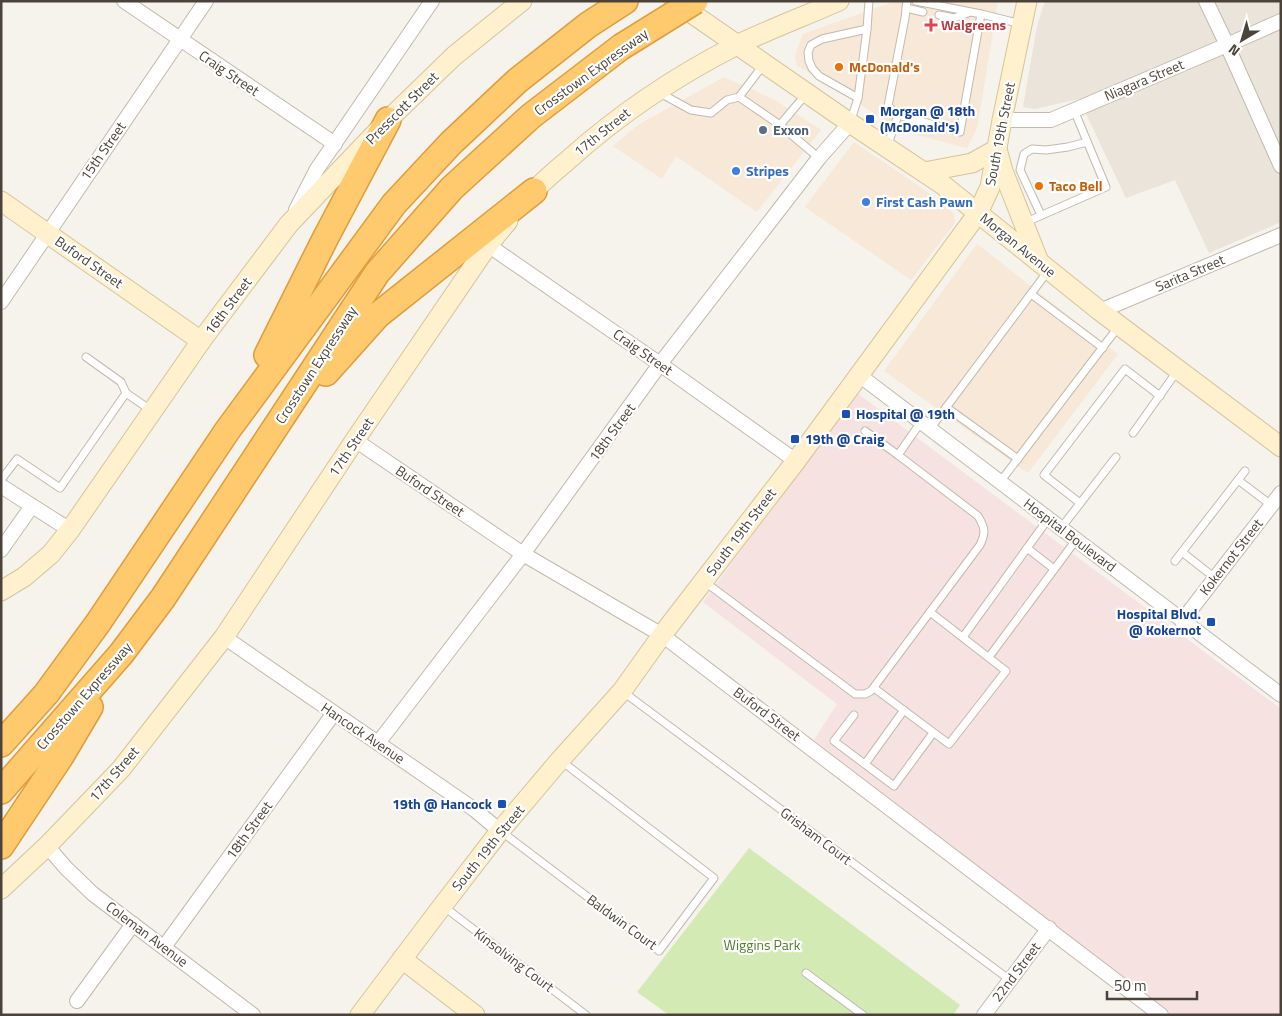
<svg xmlns="http://www.w3.org/2000/svg" width="1282" height="1016" viewBox="0 0 1282 1016" font-family="'Titillium Web',sans-serif">
	<rect width="100%" height="100%" fill="#f6f2ec"/>
	<!-- residential -->
	<polygon fill="#eae4da" points="1045,1 1281,1 1281,222 1209,253 1175,180 1126,198 1079,99 1035,109 1023,107 1037,26"/>
	<!-- commercial -->
	<g fill="#f7e8d8">
		<polygon points="896,1 998,1 977,128 967,148 902,131 797,65 795,56 803,34"/>
		<polygon points="724,77 775,100 821,130 757,212 676,156 662,179 613,146 638,125"/>
		<polygon points="854,142 929,193 954,214 955,223 911,280 805,207"/>
		<polygon points="977,244 1118,354 1028,473 884,371"/>
	</g>
	<!-- medical -->
	<polygon fill="#f6e2e0" points="857,393 1281,709 1281,1015 1172,1015 814,740 837,704 703,602"/>
	<!-- green -->
	<polygon fill="#d4eab5" points="749,848 960,1005 953,1015 669,1015 637,992"/>
	<g fill="none" stroke-linecap="round" stroke-linejoin="round">
		<!-- lane casing -->
		<g stroke="#c2baae" stroke-width="9">
			<g id="lane">
				<polyline points="916,1 981,14"/>
				<polyline points="906,8 923,12"/>
				<polyline points="939,15 954,18 968,13"/>
				<polyline points="660,93 691,110 711,113 727,100 739,97 764,64"/>
				<polyline points="739,97 780,125 819,158"/>
				<polyline points="858,98 819,76 812,68 809,61 808,52 811,45 822,39 867,29"/>
				<polyline points="898,115 888,106 905,18 907,1"/>
				<polyline points="851,120 858,98 867,29 869,1"/>
				<polyline points="780,125 807,93"/>
				<polyline points="887,147 898,115 960,132 981,14 1022,24"/>
				<polyline points="1041,215 1020,170 1024,154 1032,149 1046,150 1068,147 1087,142"/>
				<polyline points="1024,223 1106,187 1074,110"/>
				<polyline points="1031,294 1103,348"/>
				<polyline points="86,357 121,382 126,393 152,411"/>
				<polyline points="946,407 1018,459"/>
				<polyline points="930,429 1048,271"/>
				<polyline points="865,431 898,455"/>
				<polyline points="1133,433 1178,370"/>
				<polyline points="1,480 17,459 60,488 126,393"/>
				<polyline points="1238,480 1245,471"/>
				<polyline points="1000,482 1119,326"/>
				<polyline points="1080,503 1044,475 1125,369 1160,396"/>
				<polyline points="1061,528 1116,457"/>
				<polyline points="1027,548 1054,569"/>
				<polyline points="1175,561 1182,552"/>
				<polyline points="1215,578 1182,552 1238,480 1271,505"/>
				<path d="M705,582L855,694H865L871,691L980,545C986,532 985,528 978,516L898,455L921,422"/>
				<polyline points="963,637 1048,519"/>
				<polyline points="989,657 1076,540"/>
				<polyline points="874,688 949,744 1006,671 930,612"/>
				<polyline points="622,691 1010,980"/>
				<polyline points="854,715 834,741 894,786 933,733"/>
				<polyline points="865,764 904,710"/>
				<polyline points="502,832 659,951 714,878 560,760"/>
				<polyline points="443,906 586,1015"/>
				<polyline points="806,973 863,1015"/>
			</g>
		</g>
		<!-- street casing -->
		<g stroke="#c2baae" stroke-width="16">
			<g id="street">
				<polyline points="124,1 335,144"/>
				<polyline points="1206,1 1227,45 1281,166"/>
				<polyline points="1002,120 1051,120 1227,45 1281,21"/>
				<polyline points="296,210 317,169 432,1"/>
				<polyline points="488,245 660,364 796,461"/>
				<polyline points="1,302 206,1"/>
				<polyline points="1100,311 1281,235"/>
				<polyline points="859,375 1281,695"/>
				<polyline points="355,440 523,554 662,635 1161,1015"/>
				<polyline points="1,486 70,530"/>
				<polyline points="1,550 32,506"/>
				<polyline points="1182,621 1281,493"/>
				<polyline points="224,637 475,810 500,831"/>
				<polyline points="378,743 523,554 660,364 819,158 850,123"/>
				<polyline points="47,846 66,868 93,894 253,1015"/>
				<polyline points="164,947 334,713"/>
				<polyline points="77,1001 133,924"/>
				<polyline points="984,1015 1049,928"/>
			</g>
		</g>
		<!-- secondary casing -->
		<g stroke="#d6c49b" stroke-width="21">
			<g id="secondary">
				<polyline points="674,1 850,123 943,185 1100,311 1281,447"/>
				<polyline points="924,172 972,163 997,149 1003,171 1039,262"/>
				<path d="M526,200C538,185 553,173 567,161C618,115 676,76 737,45C770,29 805,16 839,1"/>
				<polyline points="1,201 201,341"/>
				<polyline points="1,591 24,577 51,554 70,530 201,341 289,224 388,120 454,56 522,1"/>
				<polyline points="1,889 47,846 121,769 224,637 355,440 488,245 508,221"/>
				<polyline points="402,959 475,1015"/>
				<polyline points="360,1015 443,905 500,831 560,760 622,691 662,635 796,461 978,213 990,187 1002,120 1027,1"/>
			</g>
		</g>
		<!-- highway casing -->
		<g stroke="#e09d3b" stroke-width="28">
			<g id="highway">
				<polyline points="267,355 326,237 388,120"/>
				<polyline points="326,373 378,315 534,191"/>
				<polyline points="1,744 46,694 98,623 227,431 394,204 451,143 517,81 588,25 625,1"/>
				<polyline points="1,791 121,654 163,598 377,273 452,188 531,116 621,47"/>
				<polyline points="1,846 61,756 90,707"/>
			</g>
		</g>
		<!-- lane -->
		<use href="#lane" stroke="#fff" stroke-width="7"/>
		<!-- street -->
		<use href="#street" stroke="#fff" stroke-width="14"/>
		<!-- secondary -->
		<use href="#secondary" stroke="#fff1cd" stroke-width="19"/>
		<!-- highway -->
		<use href="#highway" stroke="#ffc96e" stroke-width="25"/>
		<!-- highway-bridge casing -->
		<g stroke="#e09d3b" stroke-width="28" stroke-linecap="butt">
			<polyline id="highway-bridge" points="621,47 695,1"/>
		</g>
		<!-- highway-bridge -->
		<use href="#highway-bridge" stroke="#ffc96e" stroke-width="25"/>
	</g>
	<!-- markers -->
	<path fill="#e0444e" stroke="#fff" stroke-width="2" d="M928.5 17.5h5v5h5v5h-5v5h-5v-5h-5v-5h5z"/>
	<g fill="#e8710a" stroke="#fff" stroke-width="2">
		<circle cx="839" cy="67" r="5"/>
		<circle cx="1039" cy="186" r="5"/>
	</g>
	<g fill="#1a4fb4" stroke="#fff" stroke-width="2">
		<rect x="865" y="114" width="10" height="10" rx="2.5"/>
		<rect x="841" y="409" width="10" height="10" rx="2.5"/>
		<rect x="790" y="434" width="10" height="10" rx="2.5"/>
		<rect x="1206" y="617" width="10" height="10" rx="2.5"/>
		<rect x="497" y="799" width="10" height="10" rx="2.5"/>
	</g>
	<circle fill="#5c6f8a" stroke="#fff" stroke-width="2" cx="763" cy="130" r="5"/>
	<g fill="#3f7fe0" stroke="#fff" stroke-width="2">
		<circle cx="736" cy="171" r="5"/>
		<circle cx="866" cy="202" r="5"/>
	</g>
	<g text-anchor="middle" stroke-width="4.5" stroke-linejoin="round" paint-order="stroke">
		<!-- health labels -->
		<g font-size="14" font-weight="bold" fill="#be3a42" stroke="#fff" text-anchor="start">
			<text x="941" y="30">Walgreens</text>
		</g>
		<!-- food labels -->
		<g font-size="14" font-weight="bold" fill="#c56008" stroke="#fff" text-anchor="start">
			<text x="849" y="72">McDonald's</text>
			<text x="1049" y="191">Taco Bell</text>
		</g>
		<!-- street labels -->
		<g font-size="14" fill="#4b4339" stroke="#fff">
			<text transform="translate(591 72) rotate(-36)" y="5">Crosstown Expressway</text>
			<text transform="translate(229 73) rotate(34)" y="5">Craig Street</text>
			<text transform="translate(1144 80) rotate(-23)" y="5">Niagara Street</text>
			<text transform="translate(402 108) rotate(-45)" y="5">Presscott Street</text>
			<text transform="translate(602 132) rotate(-39)" y="5">17th Street</text>
			<text transform="translate(1000 134) rotate(-79)" y="5">South 19th Street</text>
			<text transform="translate(103 151) rotate(-55)" y="5">15th Street</text>
			<text transform="translate(1018 245) rotate(39)" y="5">Morgan Avenue</text>
			<text transform="translate(89 262) rotate(35)" y="5">Buford Street</text>
			<text transform="translate(1190 273) rotate(-23)" y="5">Sarita Street</text>
			<text transform="translate(228 306) rotate(-53)" y="5">16th Street</text>
			<text transform="translate(643 352) rotate(35)" y="5">Craig Street</text>
			<text transform="translate(316 365) rotate(-57)" y="5">Crosstown Expressway</text>
			<text transform="translate(612 432) rotate(-54)" y="5">18th Street</text>
			<text transform="translate(351 447) rotate(-56)" y="5">17th Street</text>
			<text transform="translate(430 491) rotate(34)" y="5">Buford Street</text>
			<text transform="translate(741 532) rotate(-53)" y="5">South 19th Street</text>
			<text transform="translate(1070 535) rotate(37)" y="5">Hospital Boulevard</text>
			<text transform="translate(1231 557) rotate(-52)" y="5">Kokernot Street</text>
			<text transform="translate(84 696) rotate(-49)" y="5">Crosstown Expressway</text>
			<text transform="translate(767 714) rotate(37)" y="5">Buford Street</text>
			<text transform="translate(363 733) rotate(34)" y="5">Hancock Avenue</text>
			<text transform="translate(114 774) rotate(-49)" y="5">17th Street</text>
			<text transform="translate(249 830) rotate(-54)" y="5">18th Street</text>
			<text transform="translate(816 836) rotate(37)" y="5">Grisham Court</text>
			<text transform="translate(488 848) rotate(-51)" y="5">South 19th Street</text>
			<text transform="translate(622 922) rotate(36)" y="5">Baldwin Court</text>
			<text transform="translate(147 934) rotate(37)" y="5">Coleman Avenue</text>
			<text transform="translate(514 960) rotate(37)" y="5">Kinsolving Court</text>
			<text transform="translate(1016 972) rotate(-53)" y="5">22nd Street</text>
		</g>
		<!-- transit labels -->
		<g font-size="14" font-weight="bold" fill="#164399" stroke="#fff" text-anchor="start">
			<text x="880" y="116">Morgan @ 18th<tspan x="880" dy="16">(McDonald's)</tspan></text>
			<text x="856" y="419">Hospital @ 19th</text>
			<text x="805" y="444">19th @ Craig</text>
			<text x="1201" y="619" text-anchor="end">Hospital Blvd.<tspan x="1201" dy="16">@ Kokernot</tspan></text>
			<text x="492" y="809" text-anchor="end">19th @ Hancock</text>
		</g>
		<!-- service labels -->
		<g font-size="14" font-weight="bold" fill="#4e5e75" stroke="#fff" text-anchor="start">
			<text x="773" y="135">Exxon</text>
		</g>
		<!-- shop labels -->
		<g font-size="14" font-weight="bold" fill="#366cbe" stroke="#fff" text-anchor="start">
			<text x="746" y="176">Stripes</text>
			<text x="876" y="207">First Cash Pawn</text>
		</g>
		<!-- park labels -->
		<g font-size="14" fill="#4e7f2a" stroke="#fff">
			<text x="762" y="950">Wiggins Park</text>
		</g>
	</g>
	<!-- border -->
	<rect width="1282" height="1016" fill="none" stroke="#4b4339" stroke-width="5"/>
	<!-- north arrow -->
	<g transform="translate(1242 40) rotate(218)" stroke="#ffffff" stroke-width="4" paint-order="stroke">
	<path d="M0-4L9 19L0 12L-9 19Z" fill="#4b4339"/>
	<text y="-8" font-size="14" font-weight="bold" text-anchor="middle" fill="#4b4339">N</text>
	</g>
	<!-- scale -->
	<path d="M1107 991v8h90v-8" fill="none" stroke="#4b4339" stroke-width="2.5"/>
	<text x="1114" y="991" font-size="15" fill="#4b4339" stroke="#ffffff" stroke-width="4" paint-order="stroke">50 m</text>
</svg>
